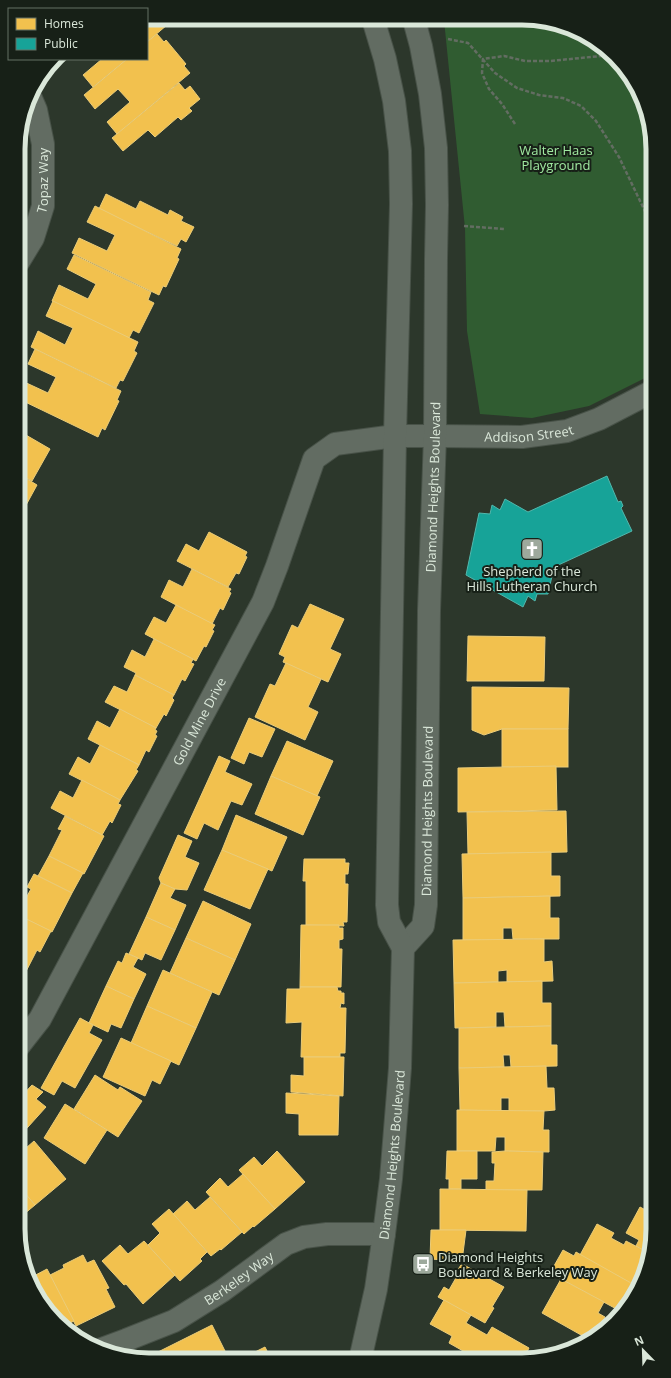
<svg xmlns="http://www.w3.org/2000/svg" width="671" height="1378" viewBox="0 0 671 1378" font-family="'Open Sans',sans-serif">
	<rect width="100%" height="100%" fill="#2c372b"/>
	<!-- green -->
	<polygon fill="#305c31" points="444,20 547,20 608,51 646,107 653,149 653,374 589,406 532,418 480,414 467,331 465,228"/>
	<!-- homes -->
	<g fill="#f2c14e" stroke="#ebcc78">
		<polygon points="147,18 162,18 161,19 167,25 147,42"/>
		<polygon points="157,34 164,42 166,40 186,64 184,66 190,73 117,134 107,122 130,102 118,89 95,109 84,95 127,59 147,59 147,42"/>
		<polygon points="102,59 127,59 93,87 83,75"/>
		<polygon points="179,83 185,90 190,86 200,99 189,108 192,111 181,120 178,117 155,137 148,130 123,151 112,138"/>
		<polygon points="106,194 136,209 140,201 168,215 170,210 183,217 181,221 194,227 186,242 181,239 177,246 99,209"/>
		<polygon points="95,206 181,249 177,258 179,259 166,287 163,286 159,295 72,253 79,238 107,251 115,235 87,222"/>
		<polygon points="74,255 151,292 148,300 154,303 139,333 133,330 129,338 52,301 59,285 88,299 96,284 67,269"/>
		<polygon points="53,301 138,342 134,351 137,353 123,381 120,380 116,388 31,347 38,331 65,345 73,328 46,316"/>
		<polygon points="35,349 121,391 117,400 119,401 105,430 102,428 98,437 19,399 19,383 20,380 48,393 56,377 28,364"/>
		<polygon points="19,431 50,449 32,481 19,474"/>
		<polygon points="19,474 37,485 19,518"/>
		<polygon points="209,532 247,552 245,556 247,557 239,574 236,573 228,587 177,561 186,544 199,551"/>
		<polygon points="192,569 231,589 229,592 231,593 223,610 220,608 212,624 161,597 169,580 183,587"/>
		<polygon points="310,604 344,619 330,649 341,654 328,682 283,662 285,657 279,654 292,625 298,628"/>
		<polygon points="176,605 215,625 212,630 214,631 206,647 204,646 196,661 145,634 154,617 166,623"/>
		<polygon points="468,636 545,637 544,681 467,681"/>
		<polygon points="154,639 193,659 191,663 194,664 185,681 182,679 174,695 135,675 136,673 124,667 132,650 145,657"/>
		<polygon points="286,663 321,679 308,707 318,712 305,740 255,717 270,684 275,686"/>
		<polygon points="135,675 174,695 172,698 174,700 166,716 164,714 156,728 105,702 114,686 127,692"/>
		<polygon points="472,687 569,688 568,729 502,729 484,735 472,730"/>
		<polygon points="120,709 156,728 155,730 157,731 155,735 157,736 149,752 146,750 139,765 88,739 97,721 110,728"/>
		<polygon points="249,718 275,729 262,757 249,752 244,764 231,758"/>
		<rect x="502" y="729" width="66" height="38"/>
		<polygon points="287,741 333,761 317,796 271,776"/>
		<polygon points="100,745 139,765 136,770 138,771 120,800 69,774 78,757 90,764"/>
		<polygon points="219,756 230,761 225,772 252,784 242,805 231,801 218,830 204,823 197,839 184,833"/>
		<polygon points="556,766 557,810 458,812 458,768"/>
		<polygon points="271,776 320,797 303,835 255,814"/>
		<polygon points="82,780 120,800 118,804 121,805 112,823 110,821 102,835 51,808 60,791 73,798"/>
		<polygon points="566,811 567,852 468,854 467,812"/>
		<polygon points="236,815 287,837 272,871 222,850"/>
		<polygon points="65,816 104,836 84,874 49,856 62,830 58,829"/>
		<polygon points="178,835 192,841 185,857 199,863 187,890 175,889 161,883 159,878"/>
		<polygon points="222,850 268,869 250,909 204,890"/>
		<polygon points="551,852 551,876 560,876 560,896 463,898 462,854"/>
		<polygon points="49,856 83,873 72,893 38,876"/>
		<polygon points="304,859 345,859 345,863 349,863 348,874 345,874 345,884 348,884 347,922 343,922 344,926 306,925 306,881 303,881"/>
		<polygon points="34,874 72,893 52,932 18,915 18,912 31,889 27,887"/>
		<polygon points="161,883 175,889 170,898 186,905 175,930 146,917"/>
		<polygon points="550,896 550,918 559,918 559,939 513,939 512,928 503,928 503,940 463,940 463,898"/>
		<polygon points="203,901 251,924 235,960 186,938"/>
		<polygon points="18,915 51,931 40,952 37,950 18,987"/>
		<polygon points="146,917 175,930 161,960 145,953 142,960 129,954"/>
		<polygon points="301,925 339,925 339,928 343,928 343,939 339,940 339,949 342,949 341,987 300,987"/>
		<polygon points="186,938 235,960 219,995 170,973"/>
		<polygon points="544,939 544,962 552,961 553,981 507,982 507,970 498,971 498,982 454,983 453,940"/>
		<polygon points="126,953 138,958 133,967 146,974 134,999 106,986 118,961 122,963"/>
		<polygon points="163,970 212,992 196,1028 147,1006"/>
		<polygon points="542,981 542,1003 551,1003 551,1026 505,1027 504,1012 496,1012 496,1027 455,1028 454,983"/>
		<polygon points="106,986 134,999 121,1028 111,1024 108,1032 89,1023"/>
		<polygon points="300,987 337,987 338,991 341,991 341,993 344,993 344,1004 341,1003 340,1008 346,1008 345,1053 340,1053 340,1057 301,1057 302,1022 286,1023 287,989 300,989"/>
		<polygon points="147,1006 196,1028 179,1065 131,1043"/>
		<polygon points="80,1018 93,1025 89,1033 102,1040 75,1088 62,1081 54,1095 41,1088"/>
		<polygon points="551,1026 551,1045 557,1045 557,1066 511,1067 510,1055 503,1055 504,1067 459,1068 459,1028"/>
		<polygon points="121,1038 171,1061 160,1084 152,1080 145,1096 103,1077"/>
		<polygon points="304,1057 344,1057 343,1096 291,1092 291,1075 304,1076"/>
		<polygon points="546,1066 547,1088 554,1088 555,1110 544,1111 509,1111 509,1098 501,1098 501,1111 460,1110 459,1068"/>
		<polygon points="95,1075 118,1090 120,1087 142,1101 118,1137 74,1109"/>
		<polygon points="32,1085 43,1092 36,1099 46,1107 28,1127 18,1118 18,1100"/>
		<polygon points="286,1093 339,1096 338,1135 299,1135 299,1114 286,1113"/>
		<polygon points="65,1104 107,1130 85,1164 44,1138"/>
		<polygon points="457,1110 544,1111 543,1130 549,1130 549,1152 505,1151 505,1137 496,1137 495,1151 457,1151"/>
		<polygon points="18,1118 28,1127 18,1138"/>
		<polygon points="34,1141 66,1179 35,1205 18,1185 18,1155"/>
		<polygon points="277,1151 305,1182 275,1209 239,1170 254,1157 262,1166"/>
		<polygon points="447,1151 477,1151 477,1179 461,1179 461,1189 449,1189 449,1179 446,1179"/>
		<polygon points="505,1151 543,1152 542,1190 486,1190 486,1181 494,1181 495,1163 492,1163 492,1152"/>
		<polygon points="243,1174 275,1209 254,1227 253,1226 244,1234 206,1192 220,1178 228,1187"/>
		<polygon points="18,1185 35,1205 18,1219"/>
		<polygon points="440,1189 527,1190 526,1231 440,1230"/>
		<polygon points="210,1197 242,1232 221,1250 220,1249 211,1256 173,1214 187,1201 195,1210"/>
		<polygon points="640,1207 653,1214 653,1238 649,1253 636,1246 639,1240 626,1233"/>
		<polygon points="169,1209 207,1252 200,1259 202,1261 180,1281 148,1245 160,1233 152,1224"/>
		<polygon points="597,1224 614,1233 611,1238 624,1245 626,1241 649,1253 643,1279 638,1287 580,1255"/>
		<polygon points="431,1230 466,1230 462,1261 430,1259"/>
		<polygon points="144,1241 175,1275 143,1304 126,1284 124,1285 102,1261 120,1245 128,1254"/>
		<polygon points="563,1250 574,1256 576,1252 638,1287 626,1309 622,1312 550,1273"/>
		<polygon points="83,1255 87,1263 94,1260 109,1288 106,1289 115,1307 76,1326 50,1275 64,1268 63,1265"/>
		<polygon points="461,1265 463,1266 464,1265 504,1287 492,1307 494,1308 485,1323 438,1297 444,1287 449,1290 457,1276 455,1274"/>
		<polygon points="47,1269 74,1321 62,1327 30,1278"/>
		<polygon points="561,1279 604,1302 598,1313 605,1317 602,1324 603,1326 599,1334 595,1336 593,1339 590,1340 542,1313"/>
		<polygon points="444,1300 471,1315 466,1323 487,1335 492,1327 529,1348 523,1360 479,1360 449,1343 452,1336 430,1324"/>
		<polygon points="212,1325 226,1353 214,1359 159,1359 156,1353"/>
		<polygon points="265,1347 271,1359 241,1359"/>
	</g>
	<!-- public -->
	<polygon fill="#17a398" stroke="#52b7ac" points="607,476 618,502 621,501 623,506 621,508 632,531 554,567 548,594 537,594 535,601 528,596 523,607 466,575 479,513 490,514 492,505 500,510 505,499 528,512"/>
	<g fill="none" stroke-linecap="round" stroke-linejoin="round">
		<!-- minor casing -->
		<g stroke="#485248" stroke-width="24">
			<g id="minor">
				<path id="s1" d="M19,261L33,238L43,206V144L36,110L30,96"/>
				<path id="s2" d="M18,1047L40,1019L263,602L277,566L314,459L335,444L395,436H435"/>
				<path id="s3" d="M99,1350L126,1340L174,1321L222,1291L286,1244L304,1237L327,1234H384"/>
			</g>
		</g>
		<!-- tertiary casing -->
		<g stroke="#485248" stroke-width="24">
			<g id="tertiary">
				<path id="s4" d="M435,436L522,437L567,431L599,419L653,391"/>
			</g>
		</g>
		<!-- secondary casing -->
		<g stroke="#485248" stroke-width="24">
			<g id="secondary">
				<path id="s5" d="M403,948L423,926L426,905L429,611L435,436L436,259L437,205L436,148L430,94L421,46L414,20"/>
				<path id="s6" d="M360,1360L376,1289L384,1234L391,1179L400,1068L403,948L389,922L387,905L395,436L401,204L400,151L394,101L385,59L373,19"/>
			</g>
		</g>
		<!-- path -->
		<g stroke="#636d62" stroke-width="2.5" stroke-dasharray="4 2" stroke-linecap="butt">
			<polyline points="448,39 468,43 495,73 517,88 539,95 563,98 581,106 596,121 619,157 653,228"/>
			<polyline points="515,124 502,104 489,89 482,73 483,59 504,56 525,61 550,61 611,55"/>
			<polyline points="464,226 504,229"/>
		</g>
		<!-- minor -->
		<use href="#minor" stroke="#626c62" stroke-width="22"/>
		<!-- tertiary -->
		<use href="#tertiary" stroke="#626c62" stroke-width="22"/>
		<!-- secondary -->
		<use href="#secondary" stroke="#626c62" stroke-width="22"/>
	</g>
	<!-- icons -->
	<defs>
		<g id="church-square" transform="scale(1.15)"><rect x="-9" y="-9" width="18" height="18" rx="4" fill="#9da99c" stroke="#172017"/><path d="M-1.2-6h2.4v3.5h3.3v2.4h-3.3V6h-2.4V-.1h-3.3v-2.4h3.3Z" fill="#fff"/></g>
		<g id="bus-square" transform="scale(1.15)"><rect x="-9" y="-9" width="18" height="18" rx="4" fill="#9da99c" stroke="#172017"/><path d="M-5-6H5V4H4V6H2V4H-2V6H-4V4H-5ZM-3.5-4V0h7V-4ZM-3.5 1.2v1.5H-2V1.2ZM2 1.2v1.5H3.5V1.2Z" fill="#fff"/></g>
	</defs>
	<g fill-rule="evenodd">
		<use href="#church-square" x="532" y="549"/>
		<use href="#bus-square" x="423" y="1264"/>
	</g>
	<g text-anchor="middle" stroke-width="4" stroke-linejoin="round" paint-order="stroke">
		<!-- park labels -->
		<g font-size="13" fill="#a0e9a0" stroke="#172017">
			<text x="556" y="155">Walter Haas<tspan x="556" dy="15">Playground</tspan></text>
		</g>
		<!-- street labels -->
		<g font-size="13" fill="#dae7d9" stroke="#172017">
			<text dy="5" stroke="none"><textPath href="#s1" startOffset="86">Topaz Way</textPath></text>
			<text dy="5" stroke="none"><textPath href="#s4" startOffset="94">Addison Street</textPath></text>
			<text dy="5" stroke="none"><textPath href="#s5" startOffset="469">Diamond Heights Boulevard</textPath></text>
			<text dy="5" stroke="none"><textPath href="#s2" startOffset="373">Gold Mine Drive</textPath></text>
			<text dy="5" stroke="none"><textPath href="#s5" startOffset="145">Diamond Heights Boulevard</textPath></text>
			<text dy="5" stroke="none"><textPath href="#s6" startOffset="208">Diamond Heights Boulevard</textPath></text>
			<text dy="5" stroke="none"><textPath href="#s3" startOffset="158">Berkeley Way</textPath></text>
		</g>
		<!-- poi labels -->
		<g font-size="13" fill="#dae7d9" stroke="#172017">
			<text x="532" y="576">Shepherd of the<tspan x="532" dy="15">Hills Lutheran Church</tspan></text>
			<text x="438" y="1262" text-anchor="start">Diamond Heights<tspan x="438" dy="15">Boulevard &amp; Berkeley Way</tspan></text>
		</g>
	</g>
	<!-- crop -->
	<path d="M0 0H671V1378H0ZM149 25H522A124 124 0 0 1 646 149V1229A124 124 0 0 1 522 1353H149A124 124 0 0 1 25 1229V149A124 124 0 0 1 149 25Z" fill="#172017" fill-rule="evenodd"/>
	<path fill="none" stroke="#dae7d9" stroke-width="5" d="M149 25H522A124 124 0 0 1 646 149V1229A124 124 0 0 1 522 1353H149A124 124 0 0 1 25 1229V149A124 124 0 0 1 149 25Z"/>
	<!-- legend -->
	<rect x="8" y="8" width="140" height="52" fill="#172017" stroke="#657065"/>
	<rect x="16" y="18" width="20" height="12" fill="#f2c14e" stroke="#657065"/>
	<text x="44" y="28" font-size="12" fill="#dae7d9">Homes</text>
	<rect x="16" y="38" width="20" height="12" fill="#17a398" stroke="#657065"/>
	<text x="44" y="48" font-size="12" fill="#dae7d9">Public</text>
	<!-- north arrow -->
	<g transform="translate(643 1350) rotate(337)" stroke="#172017" stroke-width="3" paint-order="stroke">
	<path d="M0-3L7 15L0 10L-7 15Z" fill="#dae7d9"/>
	<text y="-6" font-size="11" font-weight="bold" text-anchor="middle" fill="#dae7d9">N</text>
	</g>
</svg>
